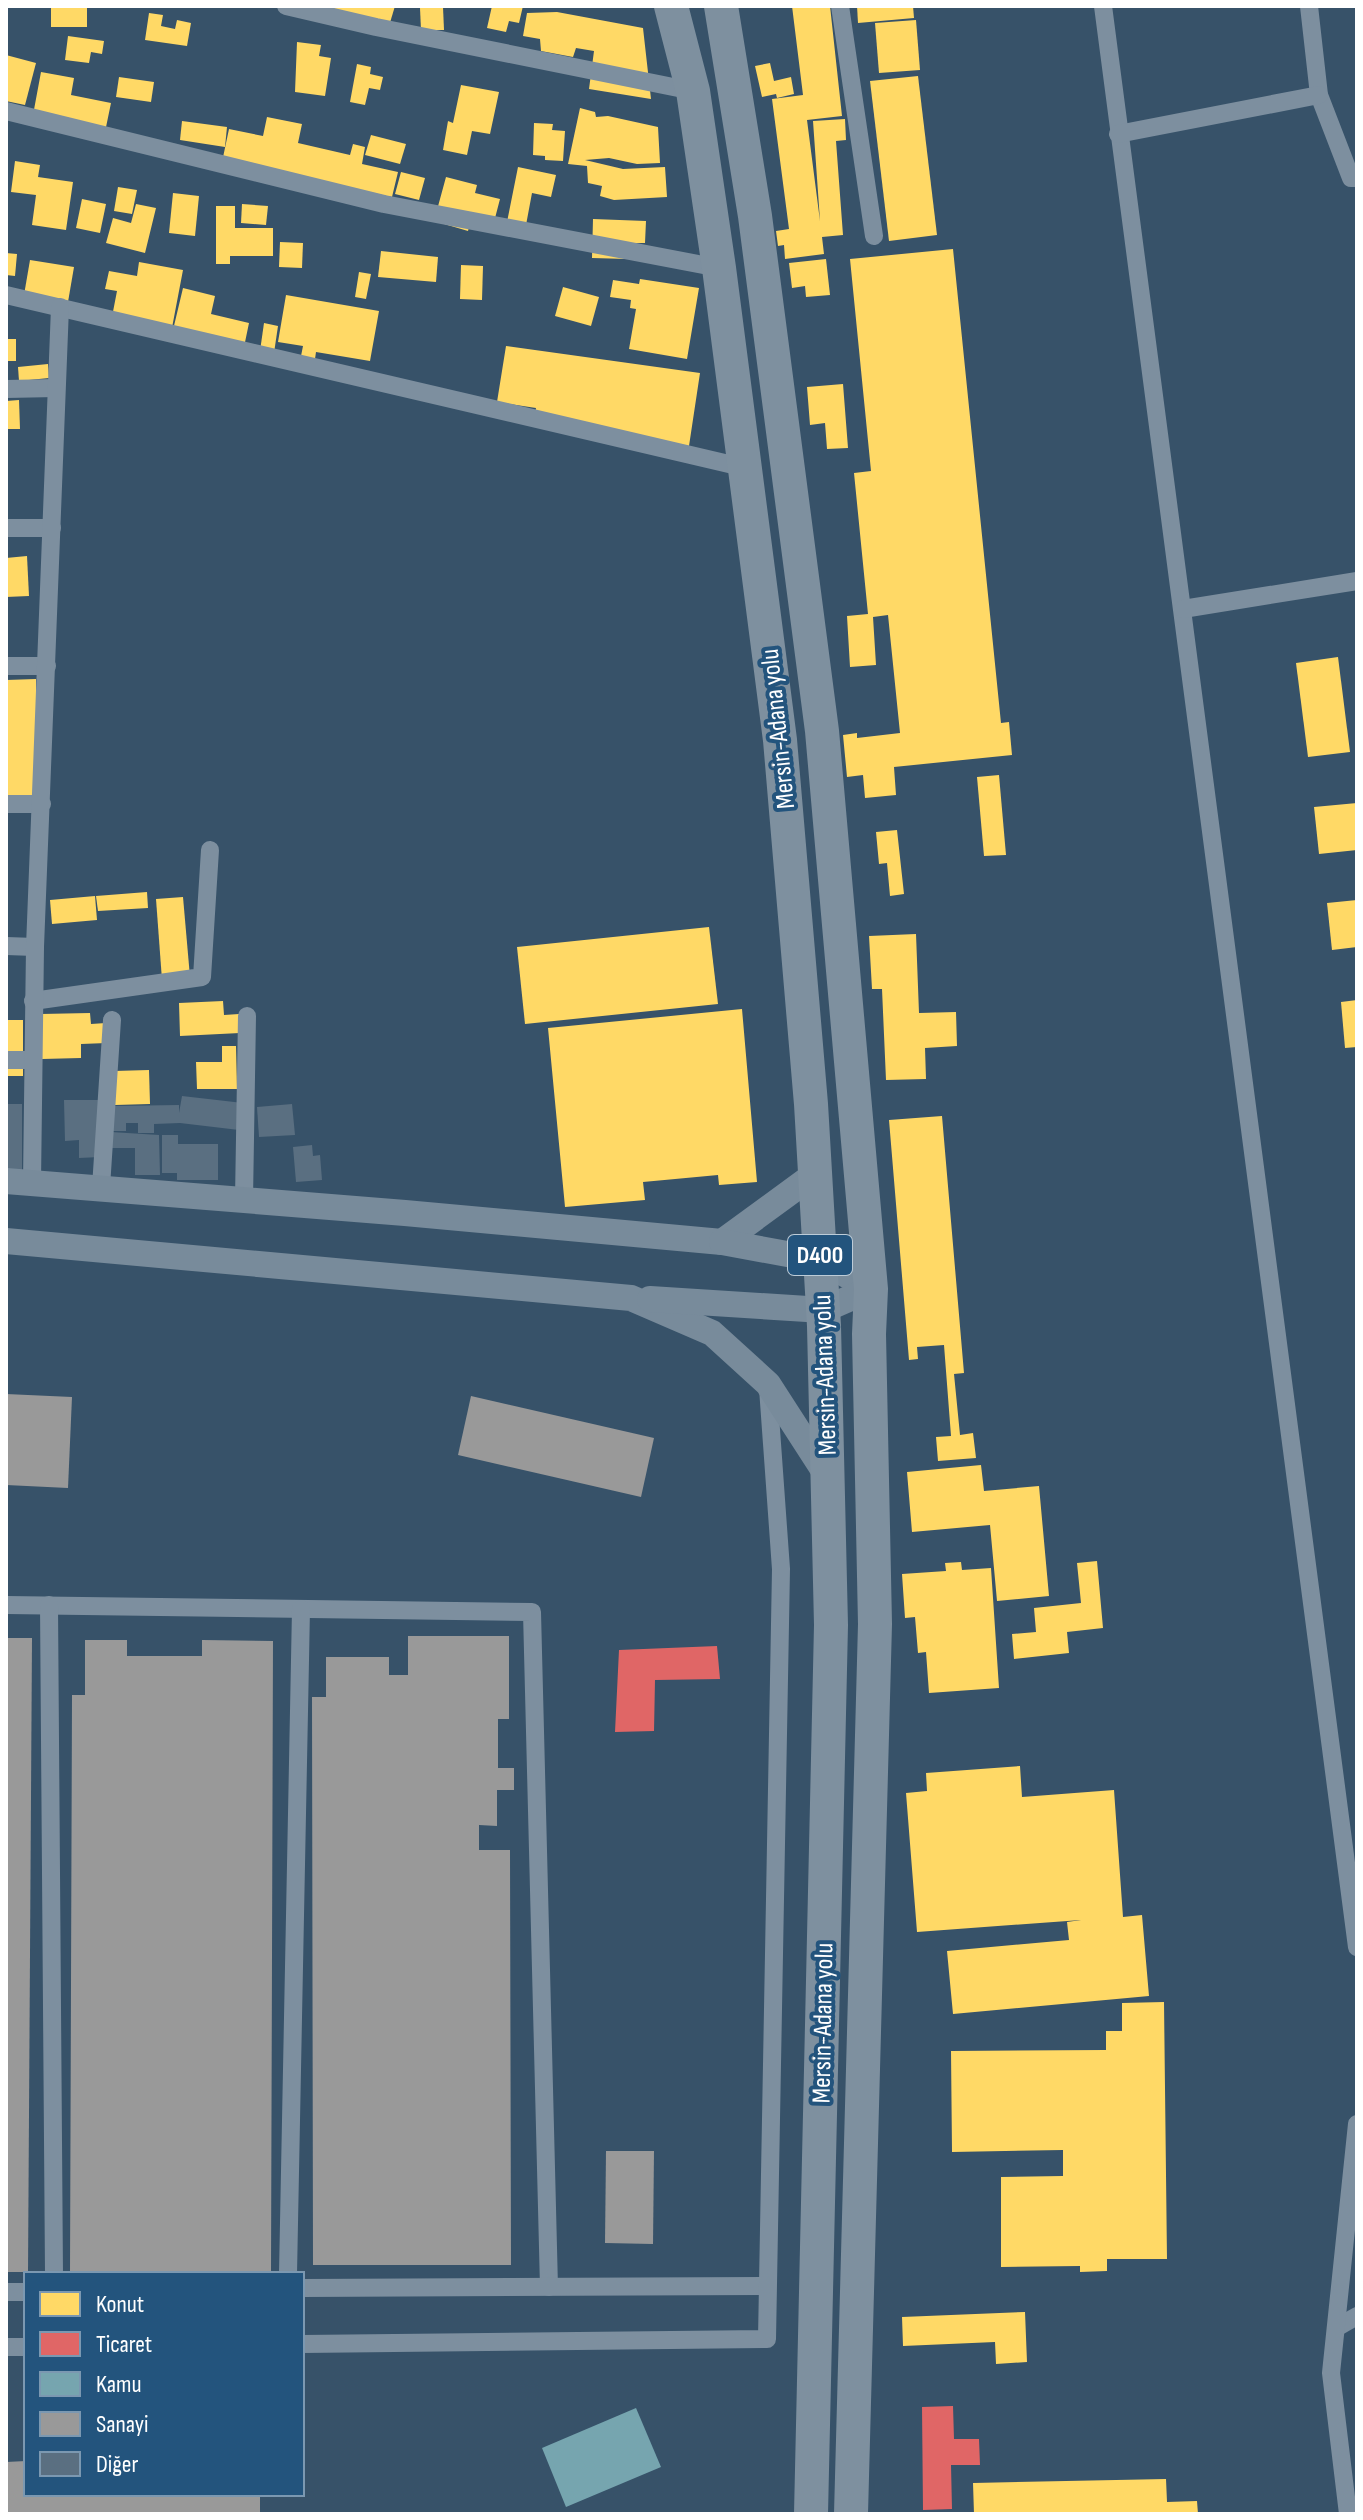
<svg xmlns="http://www.w3.org/2000/svg" width="1363" height="2520" viewBox="0 0 1363 2520" font-family="'Sofia Sans Condensed',sans-serif">
	<rect width="100%" height="100%" fill="#375269"/>
	<!-- homes -->
	<g fill="#ffd966">
		<rect x="51" y="6" width="36" height="21"/>
		<polygon points="325,6 395,6 389,26"/>
		<polygon points="492,6 523,6 519,23 509,21 506,32 487,28"/>
		<polygon points="792,6 830,6 842,116 807,120 820,221 813,121 845,119 846,140 836,141 843,235 822,237 824,254 785,259 784,245 778,246 776,231 789,229 772,99 803,95"/>
		<polygon points="857,6 913,6 914,18 858,23"/>
		<polygon points="443,7 444,30 421,30 420,8"/>
		<polygon points="557,12 643,28 651,99 589,89 594,51 576,48 573,57 541,51 540,39 523,36 527,13"/>
		<polygon points="149,13 163,15 161,26 175,29 177,20 191,23 187,46 145,40"/>
		<polygon points="916,20 920,70 879,73 875,23"/>
		<polygon points="68,36 104,41 102,54 91,52 89,63 65,60"/>
		<polygon points="297,42 321,45 319,56 331,58 325,96 295,92"/>
		<polygon points="6,55 36,63 25,105 6,101"/>
		<polygon points="770,63 774,81 791,77 794,94 777,98 776,94 762,97 755,66"/>
		<polygon points="357,64 371,67 370,74 383,77 380,90 369,88 365,105 350,102"/>
		<polygon points="41,72 74,78 71,95 111,103 105,132 33,115"/>
		<polygon points="918,76 937,235 889,241 870,81"/>
		<polygon points="119,77 154,82 151,102 116,97"/>
		<polygon points="461,85 499,92 490,134 472,131 467,155 443,150 448,121 453,123"/>
		<polygon points="580,108 595,112 596,117 608,116 658,127 660,163 637,164 609,158 585,160 623,169 665,167 667,197 614,200 600,196 602,186 588,183 587,166 568,164"/>
		<polygon points="267,117 302,124 298,143 350,155 353,144 365,147 362,164 398,172 392,197 222,162 229,129 263,136"/>
		<polygon points="182,121 227,127 225,147 180,140"/>
		<polygon points="534,123 553,124 552,130 565,131 563,161 545,160 545,156 533,155"/>
		<polygon points="371,135 406,144 400,164 365,155"/>
		<polygon points="15,161 40,165 38,177 73,182 66,230 32,225 36,195 11,192"/>
		<polygon points="518,167 556,175 551,197 532,193 526,225 507,222"/>
		<polygon points="401,172 425,178 419,200 395,194"/>
		<polygon points="446,177 477,185 475,193 500,199 494,222 472,216 468,231 434,221"/>
		<polygon points="118,187 137,190 132,214 114,211"/>
		<polygon points="173,193 199,196 195,236 169,233"/>
		<polygon points="82,199 106,204 100,233 76,228"/>
		<polygon points="136,204 156,208 145,253 106,243 113,218 131,223"/>
		<polygon points="242,204 268,206 266,225 241,223"/>
		<polygon points="216,206 235,206 235,228 273,228 273,256 230,256 230,264 216,264"/>
		<polygon points="593,219 646,221 645,243 629,243 628,259 592,258"/>
		<polygon points="280,242 303,243 302,268 279,267"/>
		<polygon points="953,249 1001,723 1009,722 1012,755 894,767 896,795 865,798 863,775 847,777 843,735 857,733 857,738 900,733 888,615 873,617 876,665 850,667 847,616 868,614 854,473 871,471 850,259"/>
		<polygon points="381,251 438,257 436,282 378,277"/>
		<polygon points="6,253 17,254 15,276 6,275"/>
		<polygon points="826,259 830,295 806,297 805,286 792,288 789,263"/>
		<polygon points="30,260 74,267 68,302 24,295"/>
		<polygon points="139,262 183,270 171,333 111,322 117,291 105,289 109,271 137,276"/>
		<polygon points="461,265 483,266 482,300 460,299"/>
		<polygon points="359,272 371,274 366,299 355,297"/>
		<polygon points="640,279 699,288 687,359 629,349 636,309 630,308 631,300 610,297 613,280 639,284"/>
		<polygon points="563,287 599,297 591,326 555,316"/>
		<polygon points="183,288 215,296 211,314 249,323 244,347 173,330"/>
		<polygon points="286,295 379,311 370,361 316,352 315,359 301,356 303,346 278,342"/>
		<polygon points="264,323 278,326 274,353 260,351"/>
		<rect x="6" y="339" width="10" height="22"/>
		<polygon points="506,346 700,373 689,446 533,424 536,408 497,402"/>
		<polygon points="48,364 49,378 19,381 18,367"/>
		<polygon points="843,384 848,448 827,449 825,423 810,425 807,387"/>
		<polygon points="19,400 20,429 6,429 6,401"/>
		<polygon points="27,556 29,596 6,597 6,558"/>
		<polygon points="1338,657 1350,752 1308,757 1296,663"/>
		<polygon points="36,679 36,801 6,801 6,680"/>
		<polygon points="999,775 1006,855 984,856 977,777"/>
		<polygon points="1357,803 1357,850 1319,854 1314,807"/>
		<polygon points="897,830 904,894 890,896 887,863 879,864 876,832"/>
		<polygon points="147,892 148,908 98,911 96,896"/>
		<polygon points="95,896 97,920 52,924 50,900"/>
		<polygon points="183,897 190,977 162,980 156,899"/>
		<polygon points="1357,900 1357,947 1332,950 1327,903"/>
		<polygon points="709,927 718,1004 525,1024 517,947"/>
		<polygon points="916,934 919,1013 956,1012 957,1046 925,1048 926,1079 886,1080 882,989 872,989 869,936"/>
		<polygon points="1357,1000 1357,1047 1345,1048 1341,1002"/>
		<polygon points="223,1001 224,1015 239,1014 240,1033 180,1036 179,1003"/>
		<polygon points="742,1009 757,1182 719,1185 718,1175 643,1182 645,1200 565,1207 548,1028"/>
		<polygon points="90,1013 91,1024 106,1023 107,1043 81,1044 81,1058 42,1059 41,1014"/>
		<rect x="6" y="1020" width="17" height="56"/>
		<polygon points="222,1046 236,1046 237,1089 197,1089 196,1062 222,1062"/>
		<polygon points="149,1070 150,1104 115,1105 114,1071"/>
		<polygon points="942,1116 964,1373 954,1374 960,1435 973,1433 976,1458 938,1461 936,1437 951,1436 944,1345 917,1347 918,1359 909,1360 889,1120"/>
		<polygon points="981,1465 984,1491 1039,1486 1049,1596 997,1601 990,1525 912,1532 907,1472"/>
		<polygon points="1097,1561 1103,1628 1067,1632 1069,1653 1014,1659 1012,1634 1036,1632 1034,1608 1081,1603 1077,1563"/>
		<polygon points="961,1562 962,1570 991,1568 999,1688 929,1693 926,1652 918,1653 915,1617 905,1618 902,1574 946,1571 945,1563"/>
		<polygon points="1020,1766 1022,1797 1114,1790 1123,1917 1142,1915 1149,1996 953,2014 947,1951 1069,1940 1067,1922 1081,1920 917,1932 906,1793 927,1791 926,1773"/>
		<polygon points="1164,2002 1167,2259 1107,2259 1107,2271 1080,2272 1080,2266 1001,2267 1001,2177 1063,2176 1063,2150 952,2152 951,2051 1106,2050 1106,2031 1122,2031 1122,2003"/>
		<polygon points="1025,2312 1027,2362 996,2364 995,2342 903,2346 902,2317"/>
		<polygon points="1166,2479 1167,2502 1197,2501 1198,2514 974,2514 973,2483"/>
	</g>
	<!-- shops -->
	<g fill="#e06666">
		<polygon points="717,1646 720,1679 655,1680 654,1731 615,1732 619,1650"/>
		<polygon points="953,2406 954,2439 979,2439 980,2465 951,2465 952,2509 923,2510 922,2407"/>
	</g>
	<!-- public -->
	<polygon fill="#76a5af" points="636,2408 661,2467 566,2507 542,2448"/>
	<!-- industry -->
	<g fill="#999">
		<polygon points="6,1394 72,1397 68,1488 6,1485"/>
		<polygon points="471,1396 654,1438 641,1497 458,1455"/>
		<polygon points="408,1636 509,1636 509,1719 498,1719 498,1768 514,1768 514,1790 497,1790 497,1826 479,1825 479,1850 510,1850 511,2265 313,2265 312,1697 326,1697 326,1657 389,1657 389,1675 408,1675"/>
		<polygon points="6,1638 32,1638 28,2272 6,2272"/>
		<polygon points="85,1640 127,1640 127,1656 202,1656 202,1640 273,1641 271,2274 70,2274 72,1695 85,1695"/>
		<polygon points="606,2151 654,2151 653,2244 605,2243"/>
		<polygon points="26,2461 26,2494 260,2494 260,2514 6,2514 6,2462"/>
	</g>
	<!-- building -->
	<g fill="#5a6f81">
		<polygon points="182,1096 243,1103 239,1130 180,1123 154,1124 154,1133 138,1133 138,1123 126,1123 126,1131 113,1131 113,1106 179,1105 179,1113"/>
		<polygon points="64,1100 99,1100 100,1157 79,1158 79,1140 65,1141"/>
		<rect x="6" y="1104" width="16" height="71"/>
		<polygon points="292,1104 295,1135 259,1137 257,1107"/>
		<polygon points="111,1132 159,1135 160,1175 135,1175 135,1148 111,1148"/>
		<polygon points="162,1135 178,1135 178,1144 218,1144 218,1180 177,1180 177,1173 162,1173"/>
		<polygon points="312,1145 313,1156 320,1155 322,1180 296,1182 293,1147"/>
	</g>
	<g fill="none" stroke-linecap="round" stroke-linejoin="round">
		<!-- street -->
		<g stroke="#7d8f9f" stroke-width="18">
			<polyline points="286,6 376,27 693,91"/>
			<polyline points="840,6 874,236"/>
			<polyline points="1103,6 1357,1947"/>
			<polyline points="1309,6 1319,95 1351,178 1357,178"/>
			<polyline points="6,111 384,204 719,268"/>
			<polyline points="1118,134 1319,95"/>
			<polyline points="6,295 746,468"/>
			<polyline points="6,389 56,388"/>
			<polyline points="6,528 52,528"/>
			<polyline points="1183,609 1357,581"/>
			<polyline points="6,666 47,666"/>
			<polyline points="6,804 42,804"/>
			<polyline points="6,946 35,947"/>
			<polyline points="33,1001 202,977 210,850"/>
			<polyline points="6,1060 32,1060"/>
			<polyline points="32,1182 35,947 60,307"/>
			<polyline points="101,1187 112,1020"/>
			<polyline points="244,1199 247,1016"/>
			<polyline points="6,1605 532,1612 549,2287"/>
			<polyline points="49,1605 54,2274"/>
			<polyline points="288,2274 301,1609"/>
			<polyline points="302,2288 767,2286"/>
			<polyline points="6,2292 26,2292"/>
			<polyline points="1336,2328 1357,2316"/>
			<polyline points="302,2344 767,2339 781,1569 768,1388"/>
			<polyline points="6,2347 26,2347"/>
			<polyline points="1348,2514 1331,2373 1357,2124"/>
		</g>
		<!-- secondary -->
		<g stroke="#788b9b" stroke-width="26">
			<polyline points="6,1181 405,1213 722,1242 815,1174"/>
			<polyline points="6,1241 631,1298 712,1333 768,1384 828,1477"/>
			<polyline points="722,1242 820,1260 871,1289"/>
			<polyline points="650,1299 823,1310 871,1289"/>
		</g>
		<!-- highway -->
		<g stroke="#7e909f" stroke-width="34">
			<polyline points="671,6 693,91 719,268 780,740 811,1104 824,1326 831,1625 811,2514"/>
			<polyline points="721,6 755,216 822,731 871,1289 869,1334 875,1624 851,2514"/>
		</g>
	</g>
	<g text-anchor="middle" stroke-width="8" stroke-linejoin="round" paint-order="stroke">
		<!-- shield labels -->
		<rect fill="#23547d" stroke="#bdccd8" stroke-width="2" x="788" y="1235" width="64" height="40" rx="6"/>
		<g font-size="24" font-weight="bold" fill="#fff">
			<text x="820" y="1263">D400</text>
		</g>
		<!-- street labels -->
		<g font-size="26" fill="#fff" stroke="#23547d">
			<text transform="translate(777 729) rotate(-96)" y="9">Mersin-Adana yolu</text>
			<text transform="translate(824 1375) rotate(-92)" y="9">Mersin-Adana yolu</text>
			<text transform="translate(822 2023) rotate(-89)" y="9">Mersin-Adana yolu</text>
		</g>
	</g>
	<!-- border -->
	<rect width="1363" height="2520" fill="none" stroke="#ffffff" stroke-width="16"/>
	<!-- legend -->
	<rect x="24" y="2272" width="280" height="224" fill="#23547d" stroke="#7b98b1" stroke-width="2"/>
	<rect x="40" y="2292" width="40" height="24" fill="#ffd966" stroke="#7b98b1" stroke-width="2"/>
	<text x="96" y="2312" font-size="24" fill="#ffffff">Konut</text>
	<rect x="40" y="2332" width="40" height="24" fill="#e06666" stroke="#7b98b1" stroke-width="2"/>
	<text x="96" y="2352" font-size="24" fill="#ffffff">Ticaret</text>
	<rect x="40" y="2372" width="40" height="24" fill="#76a5af" stroke="#7b98b1" stroke-width="2"/>
	<text x="96" y="2392" font-size="24" fill="#ffffff">Kamu</text>
	<rect x="40" y="2412" width="40" height="24" fill="#999999" stroke="#7b98b1" stroke-width="2"/>
	<text x="96" y="2432" font-size="24" fill="#ffffff">Sanayi</text>
	<rect x="40" y="2452" width="40" height="24" fill="#5a6f81" stroke="#7b98b1" stroke-width="2"/>
	<text x="96" y="2472" font-size="24" fill="#ffffff">Diğer</text>
</svg>
